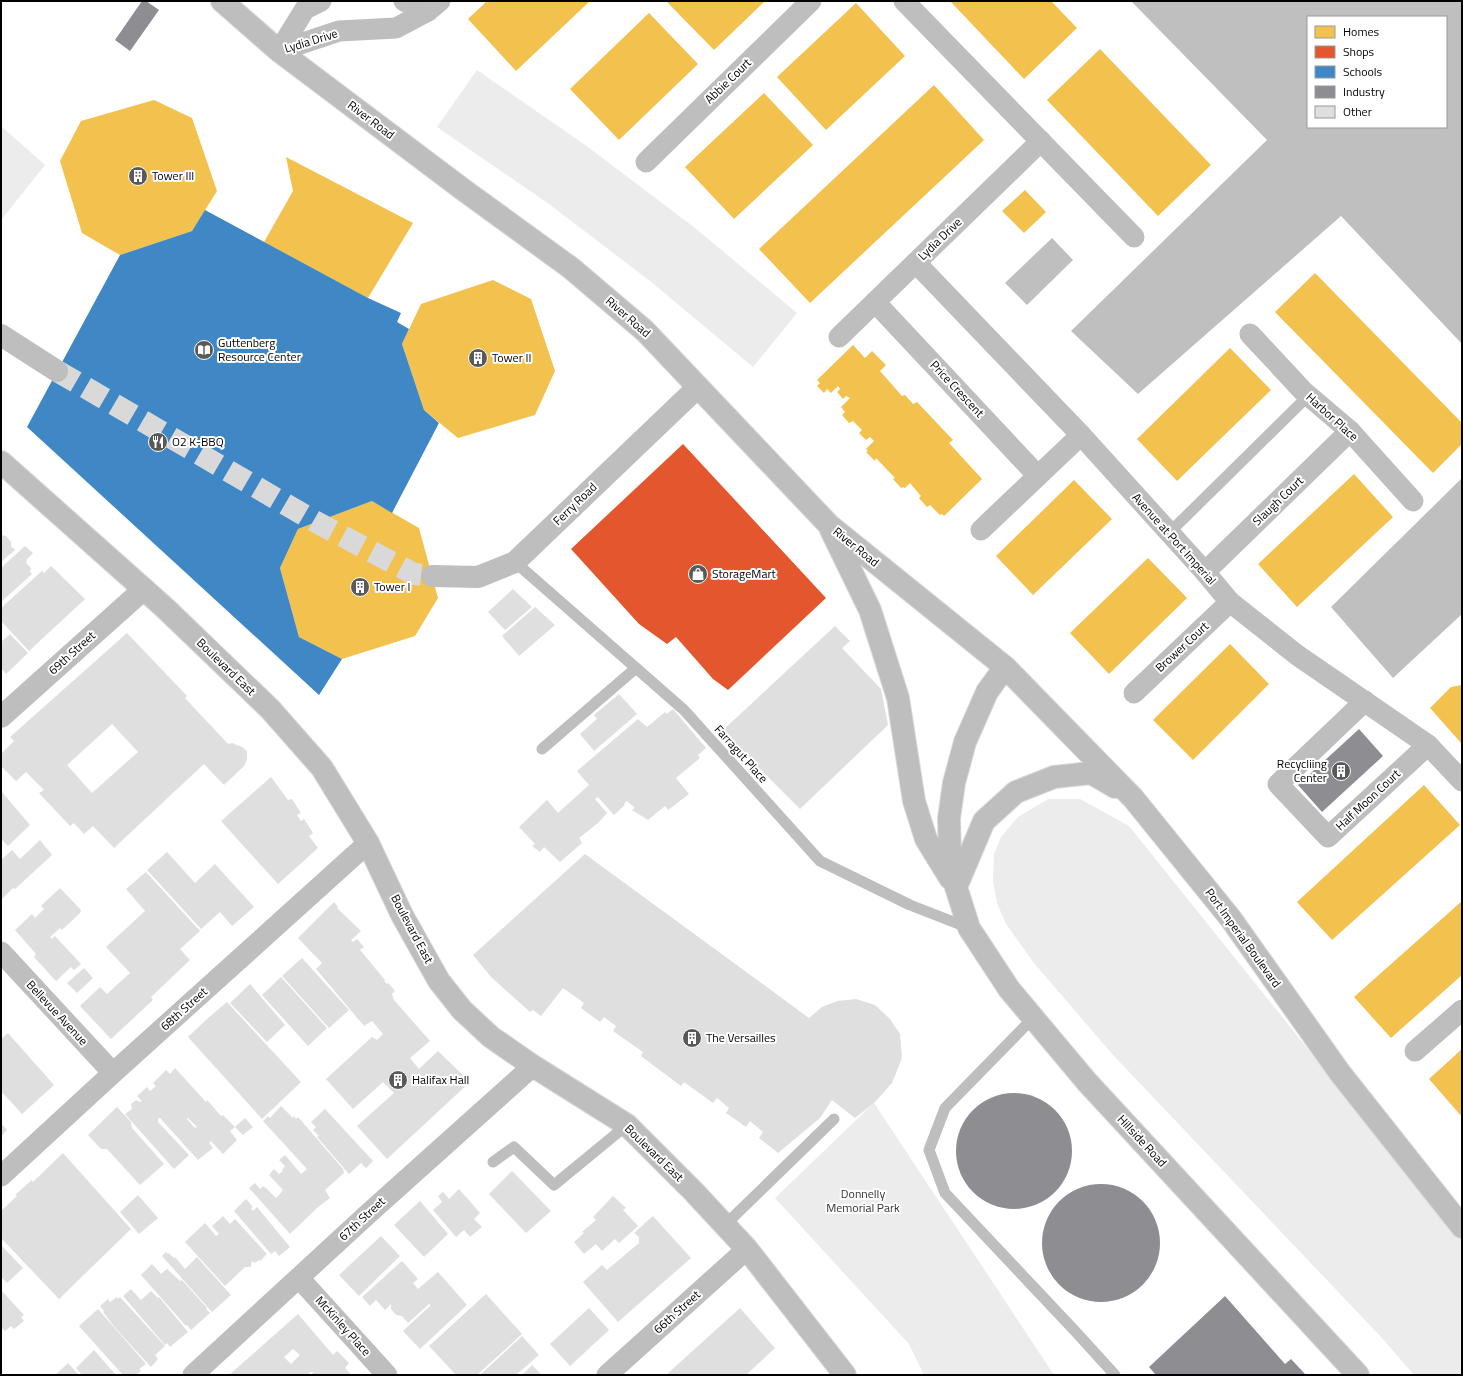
<svg xmlns="http://www.w3.org/2000/svg" width="1463" height="1376" viewBox="0 0 1463 1376" font-family="'Titillium Web',sans-serif">
	<rect width="100%" height="100%" fill="#fff"/>
	<!-- green -->
	<g fill="#ececec">
		<polygon points="477,70 588,147 695,228 797,313 753,367 650,281 549,204 437,127"/>
		<polygon points="1,126 45,165 1,220"/>
		<polygon points="1048,799 1080,799 1129,826 1462,1241 1462,1375 1414,1375 1382,1338 1113,1055 1034,963 1006,924 997,903 993,881 994,854 1001,837 1018,817"/>
		<polygon points="874,1103 1054,1375 924,1375 909,1344 775,1198"/>
	</g>
	<!-- water -->
	<g fill="#bfbfbf" fill-rule="evenodd">
		<path d="M1131,1H1462V344L1341,216L1138,394L1071,331L1267,140ZM1308,17H1446V127H1308Z"/>
		<polygon points="1052,238 1073,260 1027,305 1005,283"/>
		<polygon points="1462,478 1462,614 1393,678 1331,607"/>
	</g>
	<!-- homes -->
	<g fill="#f2c14e">
		<polygon points="487,1 590,1 516,71 468,19"/>
		<polygon points="666,1 765,1 714,50"/>
		<polygon points="950,1 1051,1 1077,28 1024,79"/>
		<polygon points="856,3 905,56 826,130 777,77"/>
		<polygon points="649,13 698,64 619,140 570,89"/>
		<polygon points="1100,49 1211,165 1158,216 1047,100"/>
		<polygon points="934,85 984,140 810,303 759,249"/>
		<polygon points="764,93 813,145 734,219 685,167"/>
		<polygon points="154,100 192,118 217,191 192,231 120,255 82,233 60,161 81,121"/>
		<polygon points="286,157 413,223 368,298 264,242 293,191"/>
		<polygon points="1025,190 1046,212 1024,233 1002,211"/>
		<polygon points="1315,273 1462,423 1462,444 1433,473 1275,312"/>
		<polygon points="493,280 531,299 555,371 535,415 458,438 424,410 402,344 421,304"/>
		<polygon points="853,345 865,358 872,351 886,365 880,371 902,396 905,395 913,404 917,402 953,440 949,443 982,479 944,516 942,514 940,515 930,505 927,507 919,498 921,496 910,483 905,488 903,487 901,488 893,479 895,478 876,458 875,461 866,452 868,451 866,449 874,441 870,437 866,440 859,433 862,430 853,421 849,423 842,415 845,412 841,407 850,398 846,396 843,399 837,392 840,389 838,386 831,393 827,389 824,393 817,386 820,383 817,380"/>
		<polygon points="1230,348 1271,390 1177,481 1137,439"/>
		<polygon points="1354,474 1393,517 1297,607 1258,564"/>
		<polygon points="1074,480 1112,519 1033,595 996,556"/>
		<polygon points="372,501 419,528 438,598 415,636 342,659 299,637 280,568 298,529"/>
		<polygon points="1148,558 1187,598 1109,674 1070,633"/>
		<polygon points="1230,644 1269,684 1193,760 1153,720"/>
		<polygon points="1462,685 1462,744 1430,708 1451,687"/>
		<polygon points="1424,785 1460,825 1332,940 1297,902"/>
		<polygon points="1462,901 1462,975 1391,1038 1354,997"/>
		<polygon points="1462,1049 1462,1117 1429,1079"/>
	</g>
	<!-- shops -->
	<polygon fill="#e4572e" points="683,444 826,598 728,690 713,679 676,637 667,644 639,624 571,549"/>
	<!-- schools -->
	<polygon fill="#3f88c5" points="205,210 368,298 401,313 397,322 409,329 402,344 424,410 439,423 392,513 372,501 298,529 280,568 299,637 342,659 319,695 27,427 120,255 192,231"/>
	<!-- industry -->
	<g fill="#8d8d92">
		<polygon points="142,1 146,1 159,10 130,51 115,40"/>
		<polygon points="1359,729 1383,756 1322,812 1298,785"/>
		<circle cx="1014" cy="1151" r="58"/>
		<circle cx="1101" cy="1243" r="59"/>
		<polygon points="1225,1296 1285,1364 1291,1359 1306,1375 1156,1375 1149,1367"/>
	</g>
	<!-- building -->
	<g fill="#dfdfdf" fill-rule="evenodd">
		<polygon points="1,535 6,536 11,542 11,546 15,550 1,562"/>
		<polygon points="25,546 33,553 27,559 26,563 31,568 30,572 32,574 1,602 1,568"/>
		<polygon points="51,566 85,599 29,651 1,621 1,608 42,571 44,573"/>
		<polygon points="513,589 532,607 505,630 488,612"/>
		<polygon points="535,607 555,625 519,656 502,636"/>
		<polygon points="835,626 850,641 842,648 881,689 888,725 800,809 722,731"/>
		<path d="M127,633L187,696L185,698L228,744L232,743L242,747L247,751V759L244,766L224,785L204,764L114,848L93,826L84,834L74,823L70,826L39,793L44,790L26,772L16,781L1,766V754L14,741L10,737ZM112,724L138,752L92,793L67,765Z"/>
		<polygon points="10,634 28,653 6,674 1,668 1,642"/>
		<polygon points="619,694 637,714 594,751 580,734 597,719 594,715"/>
		<polygon points="673,709 706,748 698,755 700,758 676,778 689,794 668,810 665,806 648,820 632,810 635,808 627,801 624,804 625,805 614,815 598,797 595,799 607,813 598,823 579,838 582,843 560,862 544,847 540,852 532,846 535,844 519,827 547,800 558,813 589,785 577,771 638,719 647,727 665,712 667,714"/>
		<polygon points="271,777 288,800 292,799 301,813 297,815 301,821 304,819 313,833 309,836 318,848 278,884 221,821"/>
		<polygon points="1,791 30,825 8,846 1,839"/>
		<polygon points="40,840 52,855 15,889 13,888 1,900 1,860 12,850 20,859"/>
		<polygon points="167,852 195,883 215,864 254,907 232,926 220,912 201,929 147,870"/>
		<polygon points="585,854 809,1018 822,1007 837,1001 856,999 875,1005 890,1019 900,1034 902,1058 892,1083 874,1103 855,1118 832,1100 820,1118 778,1153 759,1138 763,1132 750,1121 746,1127 726,1113 729,1108 717,1098 713,1103 684,1082 681,1086 641,1056 643,1052 613,1031 616,1026 604,1017 600,1022 581,1008 584,1003 563,988 541,1016 533,1010 530,1012 491,977 473,955"/>
		<polygon points="146,872 200,931 180,949 190,960 151,997 153,1000 111,1039 80,1006 100,987 107,994 130,973 106,947 145,911 126,889"/>
		<polygon points="60,888 81,910 80,913 62,930 60,928 50,937 52,939 55,936 81,964 74,970 71,967 56,981 34,957 36,954 15,930 32,914 35,918 44,909 41,906"/>
		<polygon points="334,902 338,907 337,908 361,931 351,940 353,942 357,939 364,947 360,950 385,980 384,981 387,984 388,983 395,991 392,994 394,1000 430,1041 410,1058 419,1069 438,1051 470,1082 387,1159 357,1126 394,1093 383,1082 353,1109 326,1079 372,1037 377,1040 383,1034 372,1021 364,1026 316,969 322,963 298,938"/>
		<polygon points="302,958 349,1010 329,1028 282,976"/>
		<polygon points="84,968 93,978 77,993 67,983"/>
		<polygon points="281,977 327,1028 308,1046 262,995"/>
		<polygon points="250,984 285,1025 267,1042 230,1003"/>
		<polygon points="227,1002 301,1082 262,1119 188,1037 207,1019"/>
		<polygon points="8,1033 54,1085 22,1114 1,1091 1,1039"/>
		<path d="M175,1068L206,1102L207,1100L221,1116L223,1115L235,1127L230,1131L237,1140L223,1154L211,1141L209,1143L213,1148L198,1160L160,1118H158V1122L189,1155L174,1169L125,1114L132,1109L131,1104L136,1100L140,1102L142,1101L137,1096L147,1087L150,1091L156,1086L153,1083L166,1070L170,1074ZM188,1118L197,1127L195,1128L187,1119Z"/>
		<polygon points="281,1106 293,1118 294,1116 296,1119 298,1117 343,1169 344,1173 325,1190 330,1198 317,1208 290,1234 249,1188 255,1183 260,1189 263,1186 266,1188 276,1198 279,1195 283,1190 269,1175 274,1169 279,1174 283,1171 282,1170 285,1166 279,1160 285,1155 301,1174 307,1169 263,1121 268,1116 270,1118"/>
		<polygon points="117,1107 131,1122 132,1128 164,1164 140,1185 107,1149 101,1149 88,1135"/>
		<polygon points="325,1109 373,1161 366,1168 361,1163 349,1174 317,1137 319,1136 313,1130 316,1127 311,1122"/>
		<polygon points="245,1118 253,1127 243,1135 235,1127"/>
		<polygon points="1,1123 7,1130 1,1137"/>
		<polygon points="63,1153 131,1229 59,1299 1,1238 1,1211 17,1196 15,1195 32,1180 33,1182"/>
		<polygon points="512,1171 551,1211 526,1233 489,1194"/>
		<polygon points="459,1189 480,1213 474,1219 482,1227 470,1237 464,1230 456,1237 433,1210 442,1202 438,1196 443,1192 449,1199"/>
		<polygon points="138,1195 158,1218 139,1234 120,1212"/>
		<polygon points="613,1196 626,1208 623,1210 638,1226 619,1243 615,1239 602,1251 596,1244 584,1254 574,1242 584,1233 582,1232 596,1220 593,1217"/>
		<polygon points="246,1199 253,1207 251,1208 253,1211 257,1207 290,1247 279,1256 275,1251 271,1254 234,1211"/>
		<polygon points="420,1201 448,1234 424,1257 394,1225"/>
		<polygon points="223,1216 230,1224 235,1219 267,1254 260,1261 259,1260 255,1263 252,1261 251,1266 250,1267 245,1267 225,1286 185,1242 205,1223 216,1236 219,1234 212,1226"/>
		<polygon points="653,1216 691,1258 618,1322 583,1282 602,1265 607,1270 639,1243 639,1237 634,1233"/>
		<polygon points="381,1236 400,1256 359,1296 339,1275"/>
		<polygon points="1,1245 23,1268 7,1283 1,1277"/>
		<polygon points="166,1252 168,1254 169,1253 174,1258 175,1257 185,1269 197,1257 231,1295 212,1312 162,1256"/>
		<polygon points="402,1261 418,1279 413,1283 418,1289 438,1272 467,1305 420,1349 403,1331 431,1305 429,1304 408,1323 402,1316 396,1315 391,1309 391,1304 385,1310 376,1300 370,1306 362,1297"/>
		<polygon points="152,1264 161,1274 167,1269 180,1281 182,1280 207,1308 206,1309 210,1313 191,1330 187,1325 186,1326 141,1275"/>
		<polygon points="131,1289 141,1300 151,1291 158,1298 159,1297 188,1332 170,1347 167,1343 165,1345 123,1296"/>
		<polygon points="1,1290 24,1315 21,1317 24,1321 14,1329 11,1326 5,1331 1,1327"/>
		<polygon points="486,1294 522,1334 477,1375 456,1375 429,1346"/>
		<polygon points="117,1297 118,1299 120,1297 165,1346 155,1355 158,1359 151,1367 116,1329 103,1312 104,1311 100,1306 108,1299 110,1302"/>
		<polygon points="589,1308 609,1330 570,1366 550,1344"/>
		<polygon points="740,1308 775,1348 746,1375 666,1375"/>
		<polygon points="98,1309 146,1364 139,1369 141,1371 136,1375 123,1375 79,1326"/>
		<path d="M298,1314L333,1355L337,1351L349,1363L345,1368L352,1375H310L314,1372H311L307,1375H229ZM293,1349L300,1355L291,1364L284,1357Z"/>
		<polygon points="522,1336 539,1355 516,1375 480,1375"/>
		<polygon points="94,1350 116,1375 82,1375 76,1368"/>
		<polygon points="68,1363 79,1375 55,1375"/>
		<polygon points="532,1365 542,1375 522,1375"/>
	</g>
	<g fill="none" stroke-linecap="round" stroke-linejoin="round">
		<!-- tertiary-tunnel -->
		<polyline stroke="#d9d9d9" stroke-width="22" stroke-dasharray="22 11" stroke-linecap="butt" points="57,371 316,522 414,574 432,576"/>
		<!-- primary casing -->
		<g stroke="#dbdbdb" stroke-width="24">
			<g id="primary">
				<polyline points="222,1 279,51 465,191 571,268 645,331 829,525 1005,667 1133,798 1231,919 1340,1073 1462,1227"/>
				<polyline points="1,462 165,608 270,709 322,768 368,843 402,915 439,981 462,1010 491,1037 533,1066 627,1125 694,1192 747,1249 845,1375"/>
				<polyline points="831,530 870,610 898,698 914,801 926,839 950,878"/>
				<polyline points="1005,667 987,692 965,742 954,783 949,818 950,857 956,887 969,928 1009,989 1087,1082 1358,1375"/>
				<polyline points="956,887 984,821 1016,792 1054,777 1091,773 1115,787"/>
			</g>
		</g>
		<!-- service -->
		<g stroke="#bebebe" stroke-width="11">
			<polyline points="1170,532 1308,396"/>
			<polyline points="515,562 684,710 820,861 910,905 969,928"/>
			<polyline points="542,749 636,668"/>
			<polyline points="1034,1017 945,1108 929,1150 945,1193 1075,1331 1115,1375"/>
			<polyline points="493,1162 514,1147 554,1185 627,1125"/>
			<polyline points="725,1225 834,1119"/>
		</g>
		<!-- minor -->
		<g stroke="#bebebe" stroke-width="21">
			<polyline points="404,1 428,11"/>
			<polyline points="904,1 1134,237"/>
			<polyline points="279,51 339,31 396,28 428,11 440,1"/>
			<polyline points="279,51 305,9 321,1"/>
			<polyline points="646,162 811,1"/>
			<polyline points="916,263 1081,435 1205,572 1230,602 1297,655 1428,745 1462,781"/>
			<polyline points="875,302 1038,476"/>
			<polyline points="1250,334 1303,391 1350,431 1413,501"/>
			<polyline points="839,337 1041,141"/>
			<polyline points="981,530 1081,435"/>
			<polyline points="1205,572 1350,431"/>
			<polyline points="1134,693 1230,602"/>
			<polyline points="1365,701 1278,784 1328,837 1428,745"/>
			<polyline points="1,952 113,1073"/>
			<polyline points="1415,1051 1462,1010"/>
			<polyline points="1,1176 113,1073 368,843"/>
			<polyline points="299,1278 387,1375"/>
			<polyline points="193,1375 369,1213 533,1066"/>
			<polyline points="607,1375 747,1249"/>
		</g>
		<!-- tertiary -->
		<g stroke="#bebebe" stroke-width="22">
			<polyline points="1,335 57,371"/>
			<polyline points="432,576 478,577 515,562 698,387"/>
			<polyline points="1,717 144,589"/>
		</g>
		<!-- primary -->
		<use href="#primary" stroke="#bebebe" stroke-width="22"/>
	</g>
	<!-- icons -->
	<defs>
		<g id="building-disc" transform="scale(1)"><circle r="9.5" fill="#595959" stroke="#fff"/><path d="M-4-6H4V6H1V3H-1V6H-4ZM-2.5-4.3h1.7v1.8h-1.7ZM.8-4.3h1.7v1.8H.8ZM-2.5-1h1.7V.8h-1.7ZM.8-1h1.7V.8H.8Z" fill="#fff"/></g>
		<g id="library-disc" transform="scale(1)"><circle r="9.5" fill="#595959" stroke="#fff"/><path d="M-6-4Q-3-5.5-.7-3.5V5Q-3 3-6 4ZM6-4Q3-5.5 .7-3.5V5Q3 3 6 4Z" fill="#fff"/></g>
		<g id="restaurant-disc" transform="scale(1)"><circle r="9.5" fill="#595959" stroke="#fff"/><path d="M-5-6h1v4h1v-4h1v4h1v-4h1v5L-1.5 .5V6h-2V.5L-5-1ZM5-6V6H3V1.5H1.5Q1.5-4 5-6Z" fill="#fff"/></g>
		<g id="shop-disc" transform="scale(1)"><circle r="9.5" fill="#595959" stroke="#fff"/><path d="M-5-2.5h2.3a2.7 3.5 0 0 1 5.4 0H5L5.5 6h-11ZM-1.5-2.5h3a1.5 2.3 0 0 0-3 0Z" fill="#fff"/></g>
	</defs>
	<g fill-rule="evenodd">
		<use href="#building-disc" x="138" y="176"/>
		<use href="#library-disc" x="204" y="350"/>
		<use href="#building-disc" x="478" y="358"/>
		<use href="#restaurant-disc" x="158" y="442"/>
		<use href="#shop-disc" x="698" y="574"/>
		<use href="#building-disc" x="360" y="587"/>
		<use href="#building-disc" x="1341" y="771"/>
		<use href="#building-disc" x="692" y="1038"/>
		<use href="#building-disc" x="398" y="1080"/>
	</g>
	<g text-anchor="middle" stroke-width="4" stroke-linejoin="round" paint-order="stroke">
		<!-- street labels -->
		<g font-size="12" fill="#000" stroke="#fff">
			<text transform="translate(311 41) rotate(-17)" y="4">Lydia Drive</text>
			<text transform="translate(728 81) rotate(-44)" y="4">Abbie Court</text>
			<text transform="translate(371 120) rotate(37)" y="4">River Road</text>
			<text transform="translate(940 239) rotate(-44)" y="4">Lydia Drive</text>
			<text transform="translate(628 317) rotate(41)" y="4">River Road</text>
			<text transform="translate(957 389) rotate(47)" y="4">Price Crescent</text>
			<text transform="translate(1332 417) rotate(42)" y="4">Harbor Place</text>
			<text transform="translate(1278 501) rotate(-44)" y="4">Slaugh Court</text>
			<text transform="translate(575 504) rotate(-44)" y="4">Ferry Road</text>
			<text transform="translate(1174 539) rotate(48)" y="4">Avenue at Port Imperial</text>
			<text transform="translate(856 547) rotate(39)" y="4">River Road</text>
			<text transform="translate(1182 647) rotate(-43)" y="4">Brower Court</text>
			<text transform="translate(72 653) rotate(-42)" y="4">69th Street</text>
			<text transform="translate(226 667) rotate(44)" y="4">Boulevard East</text>
			<text transform="translate(741 754) rotate(48)" y="4">Farragut Place</text>
			<text transform="translate(1368 800) rotate(-43)" y="4">Half Moon Court</text>
			<text transform="translate(412 929) rotate(62)" y="4">Boulevard East</text>
			<text transform="translate(1243 938) rotate(54)" y="4">Port Imperial Boulevard</text>
			<text transform="translate(184 1009) rotate(-42)" y="4">68th Street</text>
			<text transform="translate(57 1013) rotate(47)" y="4">Bellevue Avenue</text>
			<text transform="translate(1142 1141) rotate(47)" y="4">Hillside Road</text>
			<text transform="translate(654 1153) rotate(44)" y="4">Boulevard East</text>
			<text transform="translate(362 1219) rotate(-43)" y="4">67th Street</text>
			<text transform="translate(677 1312) rotate(-42)" y="4">66th Street</text>
			<text transform="translate(343 1326) rotate(48)" y="4">McKinley Place</text>
		</g>
		<!-- poi labels -->
		<g font-size="12" fill="#000" stroke="#fff" text-anchor="start">
			<text x="152" y="180">Tower III</text>
			<text x="218" y="347">Guttenberg<tspan x="218" dy="14">Resource Center</tspan></text>
			<text x="492" y="362">Tower II</text>
			<text x="172" y="446">O2 K-BBQ</text>
			<text x="712" y="578">StorageMart</text>
			<text x="374" y="591">Tower I</text>
			<text x="1327" y="768" text-anchor="end">Recycliing<tspan x="1327" dy="14">Center</tspan></text>
			<text x="706" y="1042">The Versailles</text>
			<text x="412" y="1084">Halifax Hall</text>
		</g>
		<!-- park labels -->
		<g font-size="12" fill="#333" stroke="#fff">
			<text x="863" y="1198">Donnelly<tspan x="863" dy="14">Memorial Park</tspan></text>
		</g>
	</g>
	<!-- border -->
	<rect width="1463" height="1376" fill="none" stroke="#000000" stroke-width="4"/>
	<!-- legend -->
	<rect x="1307" y="16" width="140" height="112" fill="#ffffff" stroke="#999999"/>
	<rect x="1315" y="26" width="20" height="12" fill="#f2c14e" stroke="#999999"/>
	<text x="1343" y="36" font-size="12" fill="#000000">Homes</text>
	<rect x="1315" y="46" width="20" height="12" fill="#e4572e" stroke="#999999"/>
	<text x="1343" y="56" font-size="12" fill="#000000">Shops</text>
	<rect x="1315" y="66" width="20" height="12" fill="#3f88c5" stroke="#999999"/>
	<text x="1343" y="76" font-size="12" fill="#000000">Schools</text>
	<rect x="1315" y="86" width="20" height="12" fill="#8d8d92" stroke="#999999"/>
	<text x="1343" y="96" font-size="12" fill="#000000">Industry</text>
	<rect x="1315" y="106" width="20" height="12" fill="#dfdfdf" stroke="#999999"/>
	<text x="1343" y="116" font-size="12" fill="#000000">Other</text>
</svg>
